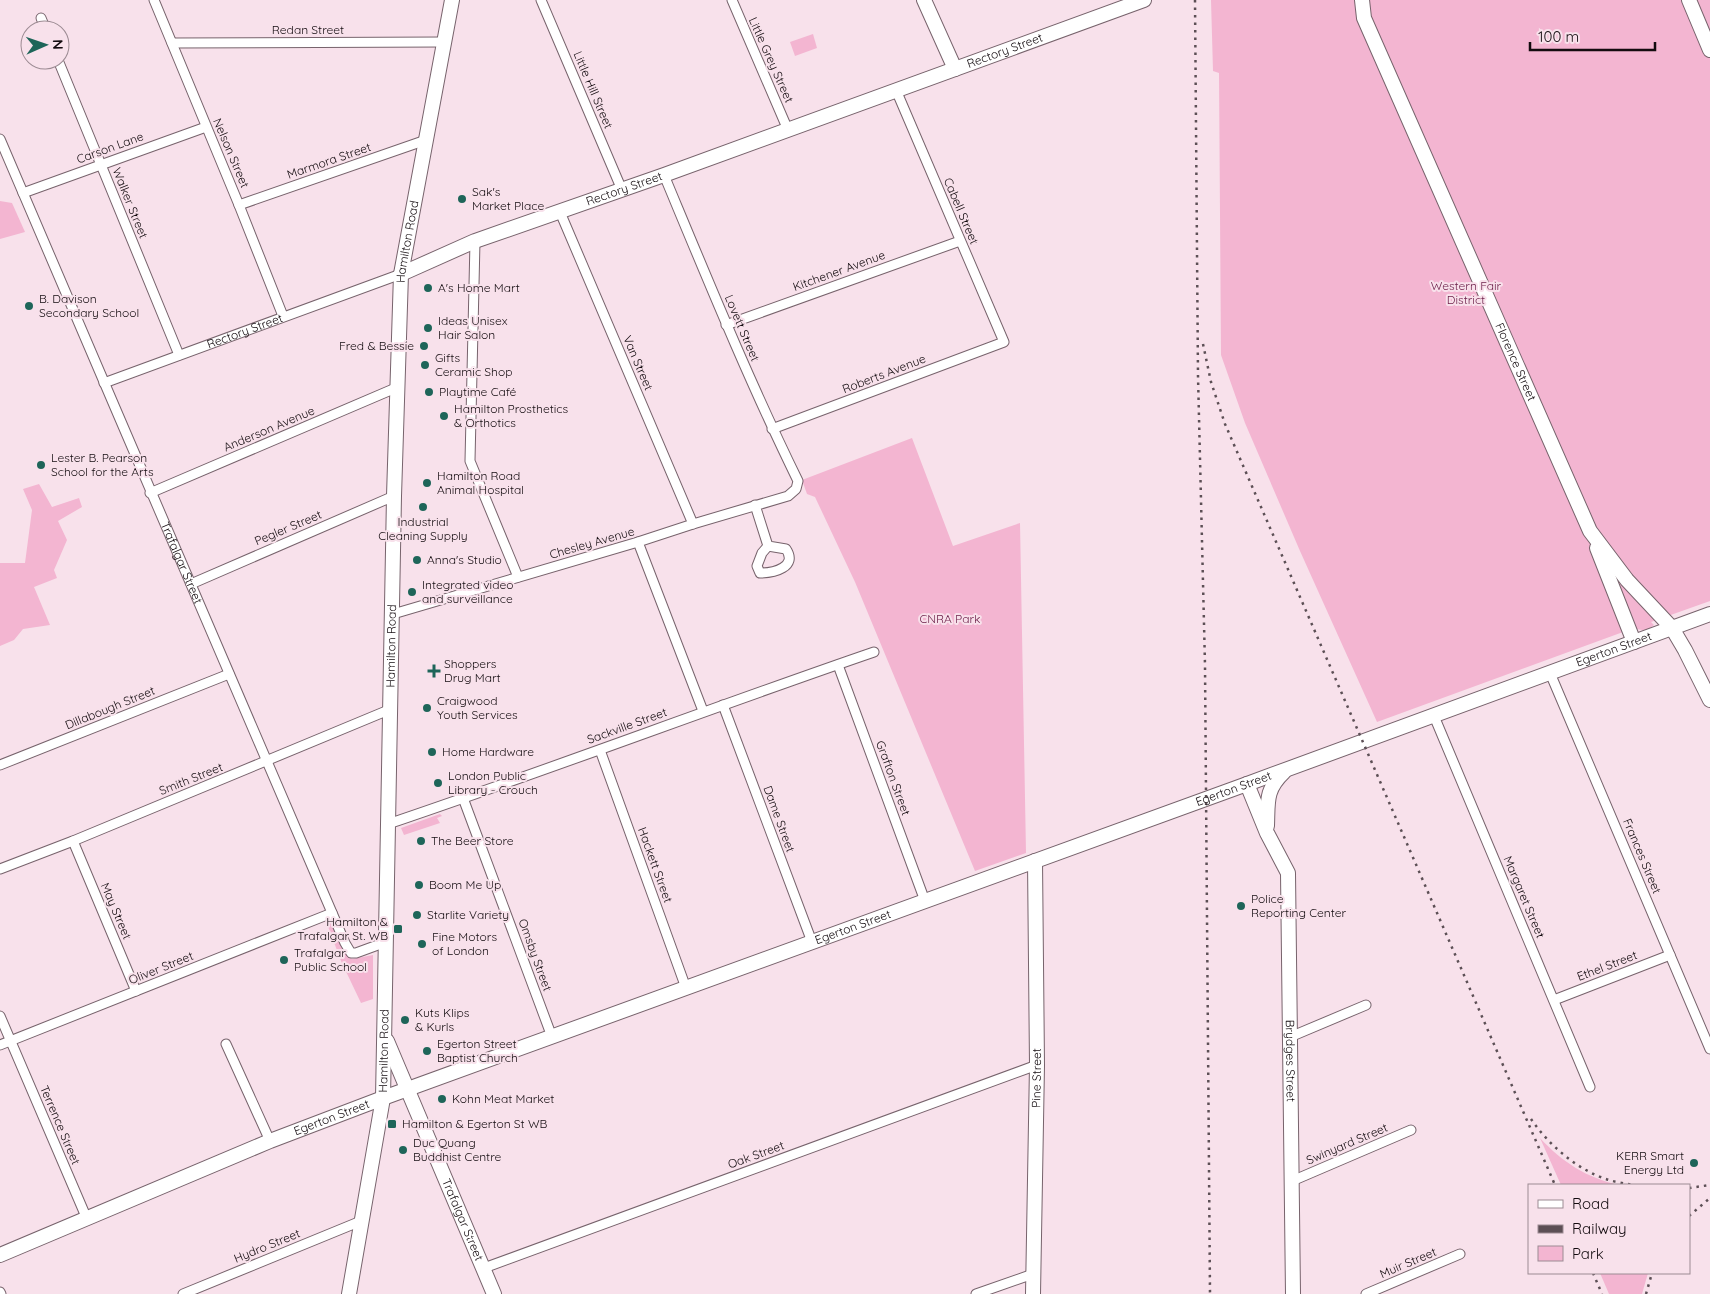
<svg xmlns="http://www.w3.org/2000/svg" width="1710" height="1294" viewBox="0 0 1710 1294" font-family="Quicksand,sans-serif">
	<rect width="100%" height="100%" fill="#f8e1eb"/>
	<!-- green -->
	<g fill="#f3b5d1">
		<path d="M1211,0H1710V601L1651,622L1654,625C1647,631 1642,631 1634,628L1377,722L1300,551L1245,423L1221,355L1219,73L1213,71Z"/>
		<polygon points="813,34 817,48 795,56 790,42"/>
		<polygon points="0,201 12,203 25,232 0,239"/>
		<polygon points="912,438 953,546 1020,523 1026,853 975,871 855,582 815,497 807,494 802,480"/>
		<polygon points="39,484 52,507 79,498 82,507 58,521 67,540 54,570 57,578 34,587 50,625 23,629 14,640 0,646 0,563 25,563 32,510 23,489"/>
		<polygon points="440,814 442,816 437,818 440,823 404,835 401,828"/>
		<polygon points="330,920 348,956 352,959 373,955 373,999 361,1003 341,961 326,921"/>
		<path d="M1540,1138C1562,1162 1587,1178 1619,1185H1561Z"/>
		<polygon points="1600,1273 1648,1273 1642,1294 1609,1294"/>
	</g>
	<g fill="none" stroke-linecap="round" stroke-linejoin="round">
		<!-- street casing -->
		<g stroke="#77636c" stroke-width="11">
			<g id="street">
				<polyline points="154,0 239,205 283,316"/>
				<polyline points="541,0 622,190"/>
				<polyline points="732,0 788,130"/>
				<polyline points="41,18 46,30"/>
				<polyline points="172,43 444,42"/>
				<polyline points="58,60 179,355"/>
				<path id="s1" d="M0,139C115,407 229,675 345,943L351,953H356L386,942"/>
				<polyline points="23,193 206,127"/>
				<polyline points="239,205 426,140"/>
				<polyline points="560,212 693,524"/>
				<polyline points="475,241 470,461 518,577"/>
				<polyline points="726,325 960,241"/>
				<path id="s2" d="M104,383L401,274"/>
				<polyline points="772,429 1004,342 896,90"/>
				<polyline points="150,493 398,387"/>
				<path d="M755,505L768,546L762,553L757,566L760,573C774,573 798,567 786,549L768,546"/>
				<polyline points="638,542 703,711"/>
				<polyline points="191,584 394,496"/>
				<path d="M393,614L638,542L693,524L788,496L796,489L798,481C749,381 707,278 664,175"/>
				<polyline points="838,665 925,901"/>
				<polyline points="1550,673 1710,1049"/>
				<polyline points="723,705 812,942"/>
				<polyline points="1434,716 1590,1087"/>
				<polyline points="600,750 686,988"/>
				<polyline points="0,765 229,674"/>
				<polyline points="463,798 552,1037"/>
				<path d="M388,824C551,769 711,708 874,652"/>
				<polyline points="73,841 136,991"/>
				<polyline points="0,869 73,841 391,709"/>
				<polyline points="1554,1000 1670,955"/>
				<polyline points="0,1016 87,1219"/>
				<polyline points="1290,1037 1366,1005"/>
				<polyline points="226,1044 270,1141"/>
				<polyline points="0,1045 332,913"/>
				<polyline points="1292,1181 1411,1130"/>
				<polyline points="484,1268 1037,1065"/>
				<polyline points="0,1292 1,1294"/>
				<polyline points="183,1294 361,1221"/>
				<polyline points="976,1294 1033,1274"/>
				<polyline points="1366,1294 1460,1254"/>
			</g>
		</g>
		<!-- secondary casing -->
		<g stroke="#77636c" stroke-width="16">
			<g id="secondary">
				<polyline points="924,0 955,69"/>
				<path id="s3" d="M1362,0L1364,18L1590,531L1627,580L1672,628L1685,650L1710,700"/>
				<polyline points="1689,0 1710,50"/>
				<path id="s4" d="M401,274L475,241L664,175L1144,0"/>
				<polyline points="1597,548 1634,642"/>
				<path id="s5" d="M1247,784L1267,833L1288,873L1293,1294"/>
				<path d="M1267,826C1268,802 1265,790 1284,772"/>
				<path id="s6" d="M387,1041L494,1294"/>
				<path id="s7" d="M0,1255L270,1141L383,1098L1247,784L1710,614"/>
				<path id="s8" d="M349,1294L383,1098L394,496L401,274L452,0"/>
				<path id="s9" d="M1033,1294L1037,1065L1035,861"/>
			</g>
		</g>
		<!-- street -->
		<use href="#street" stroke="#fff" stroke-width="9"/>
		<!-- secondary -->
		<use href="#secondary" stroke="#fff" stroke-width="14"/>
		<!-- rail -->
		<g stroke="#5c4f55" stroke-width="2.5" stroke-dasharray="2.5 5" stroke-linecap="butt">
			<polyline points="1195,0 1198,376 1205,665 1210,1294"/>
			<polyline points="1203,344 1211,382 1225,424 1555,1185"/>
			<path d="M1531,1119C1548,1144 1576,1169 1606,1179C1614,1182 1624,1183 1632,1185"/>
			<polyline points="1689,1188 1710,1185"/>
			<polyline points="1689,1216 1710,1198"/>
			<polyline points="1593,1273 1602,1294"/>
			<polyline points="1646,1294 1652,1273"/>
		</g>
	</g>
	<!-- markers -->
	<g fill="#1e6559" stroke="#f8e1eb" stroke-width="2">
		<circle cx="462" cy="199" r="5"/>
		<circle cx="428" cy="288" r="5"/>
		<circle cx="29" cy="306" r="5"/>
		<circle cx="428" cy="328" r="5"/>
		<circle cx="424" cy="346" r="5"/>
		<circle cx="425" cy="365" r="5"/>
		<circle cx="429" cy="392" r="5"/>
		<circle cx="444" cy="416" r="5"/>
		<circle cx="41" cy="465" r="5"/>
		<circle cx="427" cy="483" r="5"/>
		<circle cx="423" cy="507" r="5"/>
		<circle cx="417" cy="560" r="5"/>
		<circle cx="412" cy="592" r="5"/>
		<path d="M431.5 663.5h5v5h5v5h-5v5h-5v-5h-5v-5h5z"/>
		<circle cx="427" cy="708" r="5"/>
		<circle cx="432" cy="752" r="5"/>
		<circle cx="438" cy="783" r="5"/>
		<circle cx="421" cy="841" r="5"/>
		<circle cx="419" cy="885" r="5"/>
		<circle cx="1241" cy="906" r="5"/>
		<circle cx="417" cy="915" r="5"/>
		<rect x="393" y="924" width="10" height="10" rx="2.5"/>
		<circle cx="422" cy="944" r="5"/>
		<circle cx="284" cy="960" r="5"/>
		<circle cx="405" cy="1020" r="5"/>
		<circle cx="427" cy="1051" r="5"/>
		<circle cx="442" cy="1099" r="5"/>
		<rect x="387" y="1119" width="10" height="10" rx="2.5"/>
		<circle cx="403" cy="1150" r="5"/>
		<circle cx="1694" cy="1163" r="5"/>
	</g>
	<g text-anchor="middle" stroke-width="4" stroke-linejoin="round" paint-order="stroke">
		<!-- street labels -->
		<g font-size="12" fill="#130b0f" stroke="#f8e1eb">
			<text x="308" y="34">Redan Street</text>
			<text dy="4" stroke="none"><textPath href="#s4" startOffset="644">Rectory Street</textPath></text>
			<text transform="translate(771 60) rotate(66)" y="4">Little Grey Street</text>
			<text transform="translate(593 90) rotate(67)" y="4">Little Hill Street</text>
			<text transform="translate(110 148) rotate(-20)" y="4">Carson Lane</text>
			<text transform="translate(231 153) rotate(67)" y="4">Nelson Street</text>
			<text transform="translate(329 161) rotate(-19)" y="4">Marmora Street</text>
			<text dy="4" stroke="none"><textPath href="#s4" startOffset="239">Rectory Street</textPath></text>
			<text transform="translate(130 203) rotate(68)" y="4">Walker Street</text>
			<text transform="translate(961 211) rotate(67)" y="4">Cabell Street</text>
			<text dy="4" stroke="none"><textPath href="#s8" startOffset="1056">Hamilton Road</textPath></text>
			<text transform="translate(839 271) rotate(-20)" y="4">Kitchener Avenue</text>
			<text transform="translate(742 328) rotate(67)" y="4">Lovett Street</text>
			<text dy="4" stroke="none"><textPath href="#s2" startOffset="150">Rectory Street</textPath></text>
			<text dy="4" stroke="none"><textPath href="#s3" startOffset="394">Florence Street</textPath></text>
			<text transform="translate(638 363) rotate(67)" y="4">Van Street</text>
			<text transform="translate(884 374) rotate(-21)" y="4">Roberts Avenue</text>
			<text transform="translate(269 429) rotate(-23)" y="4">Anderson Avenue</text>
			<text transform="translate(288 528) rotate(-23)" y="4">Pegler Street</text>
			<text transform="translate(592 543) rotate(-16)" y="4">Chesley Avenue</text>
			<text dy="4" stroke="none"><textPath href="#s1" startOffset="461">Trafalgar Street</textPath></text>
			<text dy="4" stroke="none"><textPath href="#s8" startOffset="651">Hamilton Road</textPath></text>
			<text dy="4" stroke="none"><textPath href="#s7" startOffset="1724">Egerton Street</textPath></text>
			<text transform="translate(110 708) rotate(-22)" y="4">Dillabough Street</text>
			<text transform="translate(627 726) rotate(-20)" y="4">Sackville Street</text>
			<text transform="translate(893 778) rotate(70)" y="4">Grafton Street</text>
			<text transform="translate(191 779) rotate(-22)" y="4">Smith Street</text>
			<text dy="4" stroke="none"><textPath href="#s7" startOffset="1319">Egerton Street</textPath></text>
			<text transform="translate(779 819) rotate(70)" y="4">Dame Street</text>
			<text transform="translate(1642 856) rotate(67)" y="4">Frances Street</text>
			<text transform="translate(655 865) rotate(70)" y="4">Hackett Street</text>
			<text transform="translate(1524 897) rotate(67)" y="4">Margaret Street</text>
			<text transform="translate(116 911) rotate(67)" y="4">May Street</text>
			<text dy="4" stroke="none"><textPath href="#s7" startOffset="914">Egerton Street</textPath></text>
			<text transform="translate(535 955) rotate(70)" y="4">Omsby Street</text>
			<text transform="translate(1607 966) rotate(-21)" y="4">Ethel Street</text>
			<text transform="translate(161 968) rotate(-22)" y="4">Oliver Street</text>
			<text dy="4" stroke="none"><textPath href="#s8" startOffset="246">Hamilton Road</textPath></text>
			<text dy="4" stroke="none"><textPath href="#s5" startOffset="286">Brydges Street</textPath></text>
			<text dy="4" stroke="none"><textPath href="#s9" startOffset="216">Pine Street</textPath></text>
			<text dy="4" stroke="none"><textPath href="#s7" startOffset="359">Egerton Street</textPath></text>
			<text transform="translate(60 1125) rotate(67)" y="4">Terrence Street</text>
			<text transform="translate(1347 1144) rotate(-23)" y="4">Swinyard Street</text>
			<text transform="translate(756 1155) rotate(-20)" y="4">Oak Street</text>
			<text dy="4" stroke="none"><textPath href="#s6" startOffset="194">Trafalgar Street</textPath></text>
			<text transform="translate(267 1246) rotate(-22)" y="4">Hydro Street</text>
			<text transform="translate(1408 1263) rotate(-23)" y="4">Muir Street</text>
		</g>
		<!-- poi labels -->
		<g font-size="12" fill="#130b0f" stroke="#f8e1eb" text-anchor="start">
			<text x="472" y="196">Sak's<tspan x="472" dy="14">Market Place</tspan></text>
			<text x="438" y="292">A's Home Mart</text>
			<text x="39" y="303">B. Davison<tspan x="39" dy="14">Secondary School</tspan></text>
			<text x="438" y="325">Ideas Unisex<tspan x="438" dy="14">Hair Salon</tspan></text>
			<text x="414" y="350" text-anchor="end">Fred &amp; Bessie</text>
			<text x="435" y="362">Gifts<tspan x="435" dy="14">Ceramic Shop</tspan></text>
			<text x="439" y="396">Playtime Café</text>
			<text x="454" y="413">Hamilton Prosthetics<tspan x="454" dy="14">&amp; Orthotics</tspan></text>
			<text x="51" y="462">Lester B. Pearson<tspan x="51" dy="14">School for the Arts</tspan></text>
			<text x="437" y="480">Hamilton Road<tspan x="437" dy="14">Animal Hospital</tspan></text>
			<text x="423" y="526" text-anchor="middle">Industrial<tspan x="423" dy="14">Cleaning Supply</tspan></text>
			<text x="427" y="564">Anna's Studio</text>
			<text x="422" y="589">Integrated video<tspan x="422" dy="14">and surveillance</tspan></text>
			<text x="444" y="668">Shoppers<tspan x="444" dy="14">Drug Mart</tspan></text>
			<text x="437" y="705">Craigwood<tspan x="437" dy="14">Youth Services</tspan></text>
			<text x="442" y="756">Home Hardware</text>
			<text x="448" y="780">London Public<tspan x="448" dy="14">Library - Crouch</tspan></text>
			<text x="431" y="845">The Beer Store</text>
			<text x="429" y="889">Boom Me Up</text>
			<text x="1251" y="903">Police<tspan x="1251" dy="14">Reporting Center</tspan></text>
			<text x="427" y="919">Starlite Variety</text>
			<text x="388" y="926" text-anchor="end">Hamilton &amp;<tspan x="388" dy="14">Trafalgar St. WB</tspan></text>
			<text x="432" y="941">Fine Motors<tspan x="432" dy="14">of London</tspan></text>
			<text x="294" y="957">Trafalgar<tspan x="294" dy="14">Public School</tspan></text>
			<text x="415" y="1017">Kuts Klips<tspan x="415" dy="14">&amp; Kurls</tspan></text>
			<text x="437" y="1048">Egerton Street<tspan x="437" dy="14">Baptist Church</tspan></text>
			<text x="452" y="1103">Kohn Meat Market</text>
			<text x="402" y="1128">Hamilton &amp; Egerton St WB</text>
			<text x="413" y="1147">Duc Quang<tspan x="413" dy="14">Buddhist Centre</tspan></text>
			<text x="1684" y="1160" text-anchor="end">KERR Smart<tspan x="1684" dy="14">Energy Ltd</tspan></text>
		</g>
		<!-- park labels -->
		<g font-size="12" fill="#6e224b" stroke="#f8e1eb">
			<text x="1466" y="290">Western Fair<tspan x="1466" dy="14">District</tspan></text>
			<text x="950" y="623">CNRA Park</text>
		</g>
	</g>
	<!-- legend -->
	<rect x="1528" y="1184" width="162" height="90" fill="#f8e1eb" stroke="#9c8b93"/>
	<rect x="1538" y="1200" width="25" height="8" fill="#ffffff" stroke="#9c8b93"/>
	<text x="1572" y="1209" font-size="15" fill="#130b0f">Road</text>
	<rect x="1538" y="1225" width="25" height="8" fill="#5c4f55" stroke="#9c8b93"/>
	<text x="1572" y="1234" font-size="15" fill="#130b0f">Railway</text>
	<rect x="1538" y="1246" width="25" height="15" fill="#f3b5d1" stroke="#9c8b93"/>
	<text x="1572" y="1259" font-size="15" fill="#130b0f">Park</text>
	<!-- north arrow -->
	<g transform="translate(45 45) rotate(88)"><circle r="24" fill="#f8e1eb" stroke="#9c8b93"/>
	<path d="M0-4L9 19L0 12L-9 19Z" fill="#1e6559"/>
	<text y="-8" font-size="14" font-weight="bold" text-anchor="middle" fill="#130b0f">N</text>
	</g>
	<!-- scale -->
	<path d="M1530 42v8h125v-8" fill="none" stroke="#130b0f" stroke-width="2.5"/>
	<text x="1538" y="42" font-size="15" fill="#130b0f" stroke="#f8e1eb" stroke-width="4" paint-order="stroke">100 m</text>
</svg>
